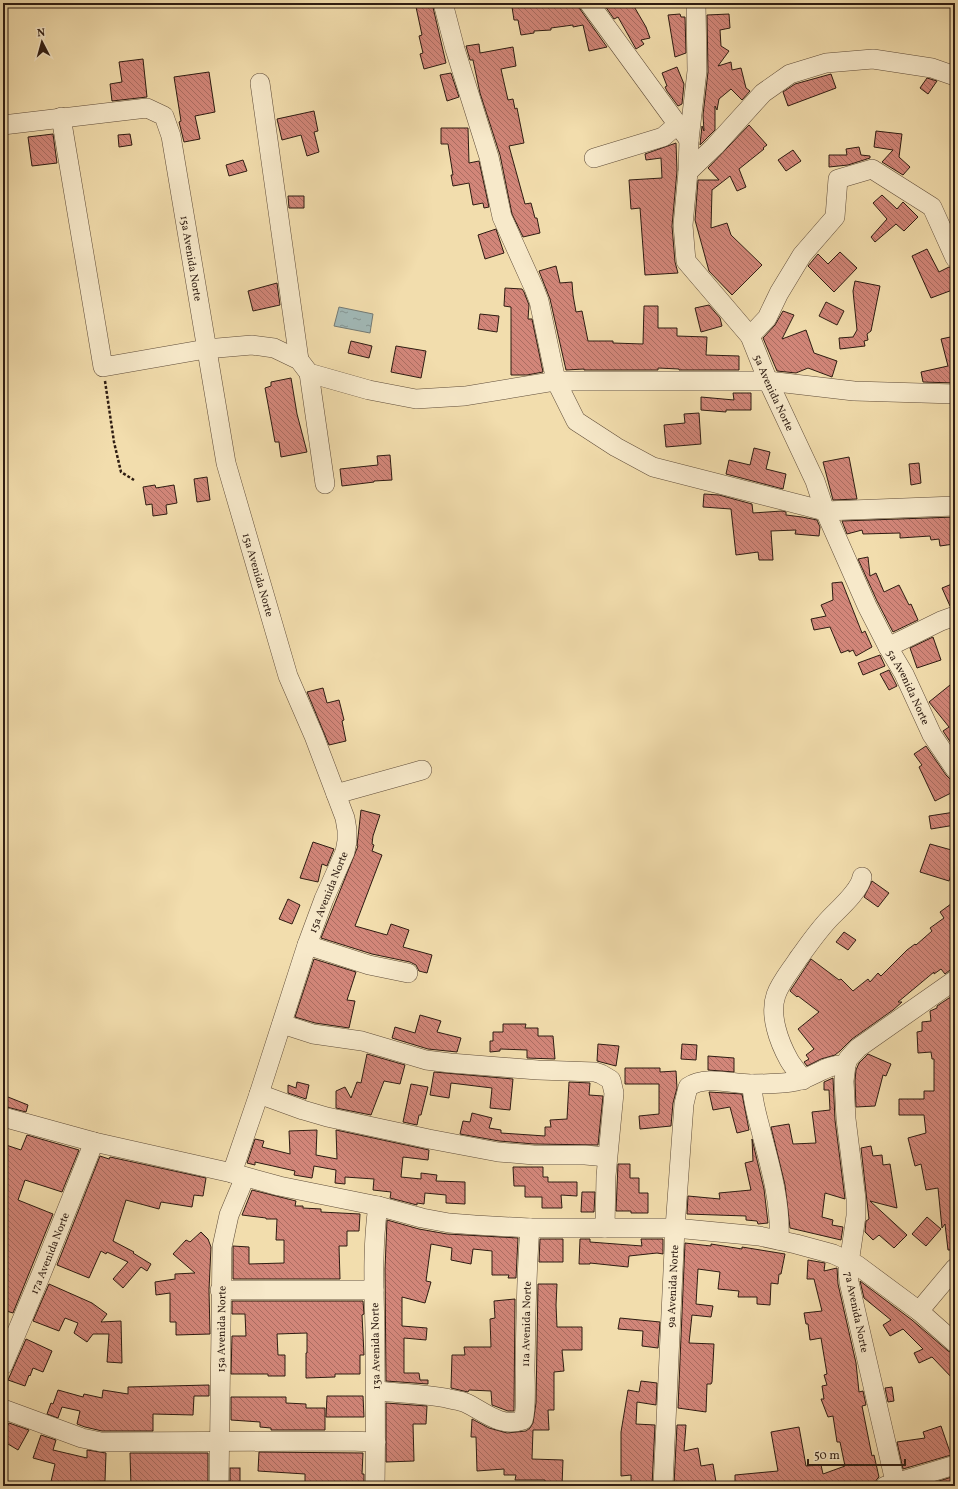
<svg xmlns="http://www.w3.org/2000/svg" width="958" height="1489" viewBox="0 0 958 1489" font-family="Vollkorn,serif">
	<defs>
		<pattern id="water-ripples" width="26" height="14" patternUnits="userSpaceOnUse"><rect width="26" height="14" fill="#a1b8b6"/><path d="M2 4q2-2 4 0t4 0M15 11q2-2 4 0t4 0" fill="none" stroke="#849593"/></pattern>
		<pattern id="building-back-hatch" width="6" height="6" patternUnits="userSpaceOnUse"><rect width="6" height="6" fill="#d28679"/><path d="M-1 5l2 2M0 0l6 6M5-1l2 2" fill="none" stroke="#ab6d62"/></pattern>
	</defs>
	<rect width="100%" height="100%" fill="#f2ddad"/>
	<filter id="stains"><feTurbulence type="fractalNoise" baseFrequency=".005" numOctaves="4"/><feColorMatrix values="0 0 0 0 .2 0 0 0 0 .09 0 0 0 0 .02 0 0 0 .5 -.17"/></filter>
	<radialGradient id="worn" r=".72"><stop offset=".6" stop-color="#630" stop-opacity="0"/><stop offset="1" stop-color="#630" stop-opacity=".3"/></radialGradient>
	<!-- water -->
	<polygon fill="url(#water-ripples)" stroke="#737a74" points="339,307 373,314 370,333 334,326"/>
	<!-- building -->
	<g fill="url(#building-back-hatch)" stroke="#2e1c12">
		<polygon points="432,3 446,63 424,69 420,54 423,53 419,36 422,35 416,7"/>
		<polygon points="532,3 578,3 580,9 607,47 589,51 583,25 573,27 573,25 551,28 551,30 534,31 534,33 521,35 518,20 514,20 512,7 533,5"/>
		<polygon points="603,3 632,3 646,27 650,38 641,40 644,44 636,49 618,17 614,19"/>
		<polygon points="680,14 681,17 685,17 686,53 675,57 668,15"/>
		<polygon points="729,14 730,28 720,30 721,46 729,51 718,66 731,62 732,70 741,68 746,88 750,91 742,100 731,89 719,99 717,110 715,106 715,130 700,145 702,126 704,131 703,115 708,72 707,15"/>
		<polygon points="479,44 480,53 513,47 516,66 501,69 508,100 513,99 515,109 517,108 524,143 509,146 525,204 531,203 535,218 537,218 540,233 523,237 512,214 500,155 480,93 473,60 470,60 466,46"/>
		<polygon points="143,59 147,97 112,101 110,84 122,82 119,62"/>
		<polygon points="677,67 684,84 682,104 678,106 667,91 665,87 667,86 662,73"/>
		<polygon points="209,72 215,112 195,116 200,139 184,142 179,122 181,121 174,77"/>
		<polygon points="451,73 459,97 447,101 440,75"/>
		<polygon points="831,74 836,88 788,106 783,92 795,84"/>
		<polygon points="927,78 937,81 928,94 920,88"/>
		<polygon points="314,111 318,131 314,132 319,152 307,156 301,135 282,140 277,119"/>
		<polygon points="749,125 767,145 763,148 764,149 739,169 746,187 737,191 730,176 712,190 711,228 727,223 731,235 762,265 732,295 709,271 695,220 698,180 719,180 708,168"/>
		<polygon points="441,128 468,128 469,163 479,161 489,207 484,208 483,203 473,205 469,183 453,186 451,175 453,175 448,144 441,144"/>
		<polygon points="876,131 902,134 899,157 910,167 903,175 882,162 893,150 874,147"/>
		<polygon points="53,134 57,163 32,166 28,137"/>
		<polygon points="130,134 132,145 119,147 118,135"/>
		<polygon points="676,143 677,171 672,226 675,262 678,273 645,275 640,208 631,209 629,180 662,178 661,158 646,160 645,154"/>
		<polygon points="859,147 861,155 870,156 870,158 848,165 829,167 829,155 847,155 846,149"/>
		<polygon points="793,150 801,161 786,171 778,160"/>
		<polygon points="243,160 247,171 229,176 226,165"/>
		<polygon points="882,195 897,209 903,202 918,217 904,231 896,224 875,242 871,237 887,219 873,203"/>
		<polygon points="288,196 304,196 304,208 289,208"/>
		<polygon points="496,229 504,253 485,259 478,235"/>
		<polygon points="927,249 939,272 949,267 955,269 955,289 931,298 912,256"/>
		<polygon points="840,252 857,268 834,292 808,266 818,254 828,264"/>
		<polygon points="556,266 560,283 572,282 573,295 576,312 582,311 588,341 613,341 613,343 643,344 644,306 658,306 658,328 677,328 677,336 707,337 706,355 739,356 739,370 679,370 679,369 658,368 658,370 584,370 584,369 566,370 550,299 539,271"/>
		<polygon points="855,281 880,286 871,331 867,334 868,340 864,341 865,346 840,349 839,338 853,337 857,330 853,291"/>
		<polygon points="277,283 280,305 253,311 248,291"/>
		<polygon points="505,288 522,289 524,292 529,305 528,319 532,319 543,372 527,375 511,375 511,307 504,306"/>
		<polygon points="826,302 844,311 837,325 819,316"/>
		<polygon points="709,305 720,318 722,326 701,332 695,308"/>
		<polygon points="783,311 794,315 782,339 806,330 814,353 837,361 832,377 808,368 796,373 777,371 763,338 775,325"/>
		<polygon points="480,314 499,316 497,332 478,329"/>
		<polygon points="955,336 955,383 923,382 921,372 948,366 941,339"/>
		<polygon points="351,341 372,346 369,358 348,353"/>
		<polygon points="396,346 426,351 421,378 391,372"/>
		<polygon points="291,378 297,414 307,452 281,457 279,442 275,442 265,388 271,386 271,382"/>
		<polygon points="733,393 751,393 751,410 726,410 726,412 701,410 701,397 734,400"/>
		<polygon points="699,413 701,444 666,447 664,425 685,423 684,414"/>
		<polygon points="754,448 770,452 766,469 786,474 783,489 726,474 729,460 750,465"/>
		<polygon points="390,455 392,480 374,481 374,482 342,486 340,469 378,465 377,456"/>
		<polygon points="849,457 857,499 833,500 823,462"/>
		<polygon points="919,463 921,483 911,485 909,464"/>
		<polygon points="207,477 210,500 197,502 194,479"/>
		<polygon points="155,485 156,488 174,485 177,503 166,505 167,514 153,516 152,504 146,505 143,487"/>
		<polygon points="704,494 719,495 752,504 753,513 782,511 786,512 786,515 802,517 817,520 820,527 819,536 795,534 796,530 771,531 773,560 759,560 758,552 736,555 731,509 703,507"/>
		<polygon points="955,517 955,531 953,531 954,544 940,546 939,539 931,540 930,536 900,538 900,533 863,534 862,530 847,534 842,521"/>
		<polygon points="868,557 870,576 876,573 884,592 899,585 909,605 911,604 918,620 893,632 877,601 858,559"/>
		<polygon points="842,582 862,633 865,631 872,647 856,656 853,650 849,652 849,650 841,653 830,627 814,630 811,619 826,616 821,605 833,600 832,583"/>
		<polygon points="952,584 955,591 955,605 950,606 942,588"/>
		<polygon points="933,637 941,660 917,668 910,648"/>
		<polygon points="880,655 885,666 863,675 858,663"/>
		<polygon points="889,670 897,686 889,690 880,674"/>
		<polygon points="955,681 955,749 943,731 949,727 929,702"/>
		<polygon points="323,688 327,703 339,700 344,720 342,721 346,741 329,745 307,692"/>
		<polygon points="926,746 946,775 950,779 955,780 955,791 935,801 919,767 922,765 914,754"/>
		<polygon points="361,810 380,815 373,836 372,844 374,845 372,851 382,855 355,926 387,935 391,924 409,930 403,947 432,955 427,973 419,971 416,965 410,962 372,954 321,938 358,846 357,846"/>
		<polygon points="955,812 955,825 931,829 929,816"/>
		<polygon points="313,842 334,849 327,866 322,864 318,882 300,878"/>
		<polygon points="930,844 955,851 955,862 949,881 920,872"/>
		<polygon points="872,881 889,893 878,907 864,897"/>
		<polygon points="288,899 300,905 292,924 279,919"/>
		<polygon points="955,901 955,966 945,974 941,969 934,974 934,972 898,1002 902,1002 893,1010 852,1039 840,1051 835,1055 821,1059 807,1066 804,1062 809,1059 806,1055 814,1049 798,1029 819,1012 798,996 797,997 790,991 811,959 839,980 841,979 853,991 868,979 870,982 878,973 881,976 907,950 915,944 916,945 932,931 930,928 944,918 940,912"/>
		<polygon points="844,932 856,940 848,950 836,942"/>
		<polygon points="314,959 356,972 347,1000 355,1001 349,1028 315,1023 295,1017"/>
		<polygon points="954,997 955,1013 955,1250 948,1250 945,1224 942,1228 938,1188 926,1190 921,1164 915,1166 908,1138 926,1133 924,1115 899,1115 899,1099 924,1099 924,1091 934,1091 934,1059 932,1059 931,1052 918,1053 917,1032 922,1031 922,1022 931,1021 930,1011 937,1008 937,1006 949,998"/>
		<polygon points="420,1015 441,1021 437,1032 461,1038 457,1052 428,1049 392,1038 395,1027 415,1033"/>
		<polygon points="503,1024 526,1024 525,1028 538,1028 538,1036 553,1036 555,1059 527,1058 527,1050 500,1049 500,1051 490,1052 490,1041 493,1041 493,1032 503,1032"/>
		<polygon points="598,1044 619,1046 616,1066 597,1061"/>
		<polygon points="682,1044 697,1045 696,1060 681,1059"/>
		<polygon points="367,1054 405,1065 400,1084 384,1081 371,1115 336,1108 336,1091 345,1087 351,1098 357,1082 361,1083"/>
		<polygon points="868,1054 891,1064 886,1076 883,1075 875,1106 856,1107 855,1081 856,1070 859,1063"/>
		<polygon points="708,1056 734,1058 734,1072 708,1070"/>
		<polygon points="625,1068 660,1068 660,1072 676,1071 677,1088 673,1103 671,1126 640,1129 639,1116 659,1114 659,1084 625,1084"/>
		<polygon points="434,1072 513,1079 510,1110 490,1108 492,1088 451,1083 449,1098 430,1095"/>
		<polygon points="833,1078 835,1120 845,1199 825,1193 822,1217 833,1220 832,1225 843,1227 841,1240 790,1228 785,1185 771,1127 789,1124 793,1144 816,1143 812,1112 830,1110 829,1090 824,1090 824,1082"/>
		<polygon points="297,1082 309,1085 306,1099 288,1093 288,1085 296,1088"/>
		<polygon points="569,1082 590,1083 589,1095 603,1096 598,1145 534,1144 499,1141 460,1134 463,1121 470,1122 472,1113 492,1118 489,1128 501,1130 501,1133 545,1136 545,1127 551,1127 550,1120 567,1119"/>
		<polygon points="411,1084 428,1087 421,1115 419,1115 417,1125 403,1122"/>
		<polygon points="709,1092 742,1094 749,1130 737,1133 730,1107 713,1110"/>
		<polygon points="3,1095 28,1105 26,1112 3,1106"/>
		<polygon points="317,1130 316,1155 337,1159 336,1130 429,1150 428,1160 403,1157 401,1177 421,1179 421,1173 437,1175 436,1181 465,1182 465,1204 446,1203 446,1195 425,1193 424,1204 417,1203 417,1205 390,1198 391,1192 373,1190 374,1179 345,1177 345,1184 335,1183 336,1170 314,1166 312,1178 294,1175 295,1171 273,1166 255,1162 255,1165 247,1163 255,1139 264,1141 262,1147 290,1154 289,1131"/>
		<polygon points="27,1135 79,1150 62,1192 25,1180 18,1200 53,1214 13,1313 3,1310 3,1144 21,1150"/>
		<polygon points="752,1139 764,1189 768,1223 758,1224 757,1221 746,1220 746,1216 687,1214 688,1196 720,1199 719,1193 751,1190 745,1163 753,1161"/>
		<polygon points="871,1146 873,1156 882,1155 883,1165 890,1164 897,1208 870,1201 907,1235 894,1248 879,1235 873,1240 865,1232 866,1221 869,1219 861,1148"/>
		<polygon points="100,1156 109,1159 110,1157 206,1178 203,1196 194,1195 192,1207 161,1202 159,1209 126,1200 113,1241 134,1252 133,1253 151,1264 147,1271 141,1267 123,1288 113,1279 128,1262 107,1252 106,1254 101,1251 89,1278 57,1265"/>
		<polygon points="618,1164 630,1164 630,1178 639,1178 639,1193 648,1193 648,1213 631,1213 631,1211 616,1211"/>
		<polygon points="513,1167 543,1167 543,1177 548,1177 548,1182 577,1182 577,1196 561,1195 562,1208 542,1208 542,1197 525,1197 525,1186 514,1186"/>
		<polygon points="252,1190 296,1201 295,1206 303,1206 303,1208 321,1209 321,1212 360,1214 359,1231 347,1231 347,1246 339,1246 340,1279 233,1279 233,1246 249,1247 249,1264 284,1263 284,1240 276,1240 277,1219 266,1219 266,1218 242,1215"/>
		<polygon points="582,1192 595,1192 594,1212 581,1212"/>
		<polygon points="927,1217 941,1229 926,1246 912,1234"/>
		<polygon points="387,1220 419,1229 447,1234 518,1238 516,1278 508,1278 509,1275 492,1275 492,1251 473,1249 471,1264 451,1260 452,1248 431,1244 426,1281 431,1282 425,1303 402,1297 402,1326 427,1328 426,1340 404,1338 404,1373 419,1373 420,1380 428,1380 428,1384 386,1381 385,1269"/>
		<polygon points="201,1232 208,1239 211,1247 209,1290 210,1334 176,1335 176,1322 170,1322 170,1293 156,1295 155,1282 175,1279 175,1274 195,1273 173,1254 186,1240 190,1242"/>
		<polygon points="540,1239 563,1239 563,1262 539,1262"/>
		<polygon points="580,1239 590,1239 590,1242 642,1246 641,1239 663,1239 663,1254 657,1253 629,1256 628,1267 590,1263 590,1264 579,1264"/>
		<polygon points="685,1243 711,1246 711,1244 742,1249 742,1247 785,1254 781,1274 779,1274 778,1284 771,1283 770,1305 757,1304 757,1297 738,1297 739,1291 718,1289 720,1272 698,1269 696,1304 713,1306 711,1317 692,1315 689,1343 714,1344 712,1382 711,1384 707,1384 706,1412 678,1408"/>
		<polygon points="808,1260 825,1263 824,1271 837,1268 838,1284 856,1363 859,1392 863,1391 866,1405 862,1406 872,1456 874,1455 879,1477 877,1479 874,1484 867,1486 735,1486 735,1475 778,1471 771,1432 799,1427 806,1466 821,1465 823,1474 845,1466 840,1442 837,1442 833,1416 828,1417 821,1399 824,1399 822,1386 827,1385 824,1375 827,1374 821,1338 810,1340 808,1324 806,1324 804,1313 822,1311 814,1279 807,1279"/>
		<polygon points="860,1281 912,1320 948,1351 955,1354 955,1381 932,1357 919,1363 914,1353 923,1349 903,1329 890,1336 883,1325 891,1320 864,1298"/>
		<polygon points="49,1284 92,1303 107,1314 101,1322 121,1321 122,1363 107,1362 109,1334 93,1334 87,1342 74,1333 78,1323 65,1318 59,1331 33,1321"/>
		<polygon points="538,1284 557,1284 556,1305 557,1327 582,1327 582,1350 562,1350 564,1371 554,1372 554,1410 548,1410 549,1430 533,1430 532,1459 563,1460 562,1486 545,1486 545,1480 515,1480 516,1475 504,1475 504,1469 477,1471 476,1437 471,1437 472,1419 489,1428 507,1433 526,1431 530,1428 533,1423 536,1403"/>
		<polygon points="515,1299 514,1408 514,1411 508,1411 492,1405 491,1391 469,1390 468,1392 451,1388 452,1355 465,1355 464,1347 491,1347 490,1319 495,1318 494,1301"/>
		<polygon points="232,1301 363,1301 364,1314 362,1315 364,1355 360,1355 360,1374 335,1374 335,1377 306,1378 306,1353 307,1353 307,1333 277,1334 278,1355 285,1355 285,1376 268,1376 268,1374 231,1374 232,1336 246,1336 245,1314 232,1314"/>
		<polygon points="620,1318 660,1322 658,1348 642,1346 643,1331 618,1329"/>
		<polygon points="26,1339 52,1351 43,1372 33,1368 30,1376 29,1375 25,1386 8,1380"/>
		<polygon points="641,1381 657,1383 656,1405 637,1402 636,1424 655,1425 652,1486 631,1486 631,1475 621,1476 621,1432 628,1390 639,1392"/>
		<polygon points="209,1385 209,1396 194,1396 193,1415 153,1414 153,1431 102,1431 85,1427 77,1424 80,1411 62,1407 58,1418 47,1414 51,1403 53,1404 58,1390 83,1397 84,1394 102,1398 103,1390 128,1394 128,1387"/>
		<polygon points="892,1387 894,1401 888,1402 885,1388"/>
		<polygon points="327,1396 363,1396 364,1417 326,1417"/>
		<polygon points="231,1397 286,1397 286,1403 306,1404 306,1408 325,1408 325,1430 271,1430 271,1428 260,1427 260,1422 231,1420"/>
		<polygon points="386,1403 427,1406 426,1424 413,1424 414,1461 386,1462"/>
		<polygon points="9,1423 29,1430 18,1450 3,1441 3,1434"/>
		<polygon points="677,1425 686,1425 684,1451 698,1448 701,1466 713,1464 716,1482 686,1486 685,1484 674,1485"/>
		<polygon points="941,1426 951,1455 903,1469 897,1442 925,1438 923,1432"/>
		<polygon points="41,1435 56,1440 53,1450 87,1458 87,1450 106,1453 105,1481 84,1482 84,1484 64,1484 65,1486 50,1486 55,1464 33,1458"/>
		<polygon points="259,1452 363,1453 362,1474 364,1474 364,1486 305,1486 305,1474 258,1471"/>
		<polygon points="130,1453 208,1453 208,1484 167,1484 167,1486 131,1486"/>
		<rect x="230" y="1468" width="10" height="17"/>
		<polygon points="955,1476 955,1486 923,1486"/>
	</g>
	<g fill="none" stroke-linecap="round" stroke-linejoin="round">
		<!-- minor casing -->
		<g stroke="#5f4c39" stroke-width="20">
			<g id="minor">
				<polyline points="443,3 455,49 489,157 502,217 534,288 539,301 556,381 576,421 616,447 653,467 825,511 955,506"/>
				<polyline points="589,3 689,140"/>
				<path id="s1" d="M696,3L697,71L689,140L688,172L683,225L686,261L750,336L768,381L815,481L825,511L867,606L888,647L904,674L932,735L955,769"/>
				<polyline points="260,83 299,360"/>
				<polyline points="61,117 103,367 206,349 252,345 274,348 299,360 309,373 369,390 416,399 465,396 556,381 768,381 854,391 955,394"/>
				<path id="s2" d="M3,125L147,108L164,116L171,136L226,463L288,676L314,736L345,818L347,830V841L345,852L324,899L307,945L259,1094L232,1173"/>
				<polyline points="594,158 663,137 677,125"/>
				<polyline points="688,172 715,146 763,93 790,74 826,63 873,59 932,68 955,76"/>
				<polyline points="750,336 767,318 779,293 802,255 835,217 838,179 872,169 932,207 955,258"/>
				<polyline points="309,373 325,484"/>
				<polyline points="888,647 941,621 955,616"/>
				<polyline points="336,794 422,770"/>
				<polyline points="307,945 369,965 408,973"/>
				<polyline points="282,1024 313,1034 362,1041 426,1060 450,1063 538,1070 595,1072 601,1074 611,1080 614,1093 606,1176 605,1228"/>
				<path d="M803,1080C799,1073 793,1067 789,1060C779,1042 769,1015 776,995C780,983 791,970 798,959C809,944 819,929 832,916C841,907 860,890 862,877"/>
				<path d="M752,1084C752,1101 758,1118 762,1135C771,1169 781,1204 779,1240"/>
				<polyline points="259,1094 303,1110 327,1117 429,1139 498,1152 534,1155 585,1155 607,1157"/>
				<polyline points="3,1117 94,1142 232,1173 279,1186 378,1206 422,1218 449,1223 475,1225 530,1228 675,1228 759,1236 796,1244 833,1254 857,1265 919,1311 955,1343"/>
				<polyline points="220,1290 374,1290"/>
				<polyline points="919,1311 955,1268"/>
				<path id="s3" d="M3,1365L42,1272L94,1142"/>
				<path id="s4" d="M376,1391C399,1393 422,1394 446,1398C452,1400 460,1400 466,1403C485,1412 500,1428 523,1420C527,1410 525,1380 525,1368C526,1322 526,1274 530,1228"/>
				<polyline points="3,1409 82,1438 101,1442 348,1441 376,1442"/>
				<path id="s5" d="M219,1486L222,1247L229,1215L245,1177"/>
				<path d="M375,1486C376,1434 375,1383 375,1331C374,1290 372,1247 378,1206"/>
				<path id="s6" d="M663,1486L675,1228L684,1104L688,1087C706,1075 732,1084 751,1084C764,1084 778,1084 791,1082C812,1080 825,1063 846,1065"/>
				<polyline points="885,1486 955,1465"/>
				<polyline points="896,1486 849,1282 848,1270 856,1216 856,1199 846,1119 844,1081 846,1065 848,1059 858,1048 955,980"/>
			</g>
		</g>
		<!-- path -->
		<polyline stroke="#2e1c12" stroke-width="2.5" stroke-dasharray="3 2" stroke-linecap="butt" points="105,381 114,442 121,472 134,480"/>
		<!-- minor -->
		<use href="#minor" stroke="#f7e9ca" stroke-width="19"/>
	</g>
	<g text-anchor="middle" stroke-width="3.5" stroke-linejoin="round" paint-order="stroke">
		<!-- street labels -->
		<g font-size="11" fill="#2e1c12" stroke="#f7e9ca">
			<text dy="4" stroke="none"><textPath href="#s2" startOffset="309">15a Avenida Norte</textPath></text>
			<text dy="4" stroke="none"><textPath href="#s1" startOffset="419">5a Avenida Norte</textPath></text>
			<text dy="4" stroke="none"><textPath href="#s2" startOffset="633">15a Avenida Norte</textPath></text>
			<text dy="4" stroke="none"><textPath href="#s1" startOffset="743">5a Avenida Norte</textPath></text>
			<text transform="translate(328 892) rotate(-68)" y="4">15a Avenida Norte</text>
			<text dy="4" stroke="none"><textPath href="#s3" startOffset="121">17a Avenida Norte</textPath></text>
			<text dy="4" stroke="none"><textPath href="#s6" startOffset="200">9a Avenida Norte</textPath></text>
			<text transform="translate(857 1312) rotate(78)" y="4">7a Avenida Norte</text>
			<text dy="4" stroke="none"><textPath href="#s4" startOffset="249">11a Avenida Norte</textPath></text>
			<text dy="4" stroke="none"><textPath href="#s5" startOffset="157">15a Avenida Norte</textPath></text>
			<text transform="translate(375 1346) rotate(-91)" y="4">13a Avenida Norte</text>
		</g>
	</g>
	<!-- margin -->
	<rect width="958" height="1489" fill="none" stroke="#f2ddad" stroke-width="16"/>
	<rect x="4" y="4" width="950" height="1481" fill="none" stroke="#2e1c12" stroke-width="2"/>
	<rect x="8" y="8" width="942" height="1473" fill="none" stroke="#2e1c12"/>
	<!-- north arrow -->
	<g transform="translate(42 42) rotate(354)" stroke="#f7e9ca" stroke-width="3" paint-order="stroke">
	<path d="M0-3L7 15L0 10L-7 15Z" fill="#2e1c12"/>
	<text y="-6" font-size="11" font-weight="bold" text-anchor="middle" fill="#2e1c12">N</text>
	</g>
	<!-- scale -->
	<path d="M808 1459v6h97v-6" fill="none" stroke="#2e1c12" stroke-width="2"/>
	<text x="814" y="1459" font-size="12" fill="#2e1c12" stroke="#f7e9ca" stroke-width="3" paint-order="stroke">50 m</text>
	<rect width="100%" height="100%" filter="url(#stains)"/>
	<rect width="100%" height="100%" fill="url(#worn)"/>
</svg>
